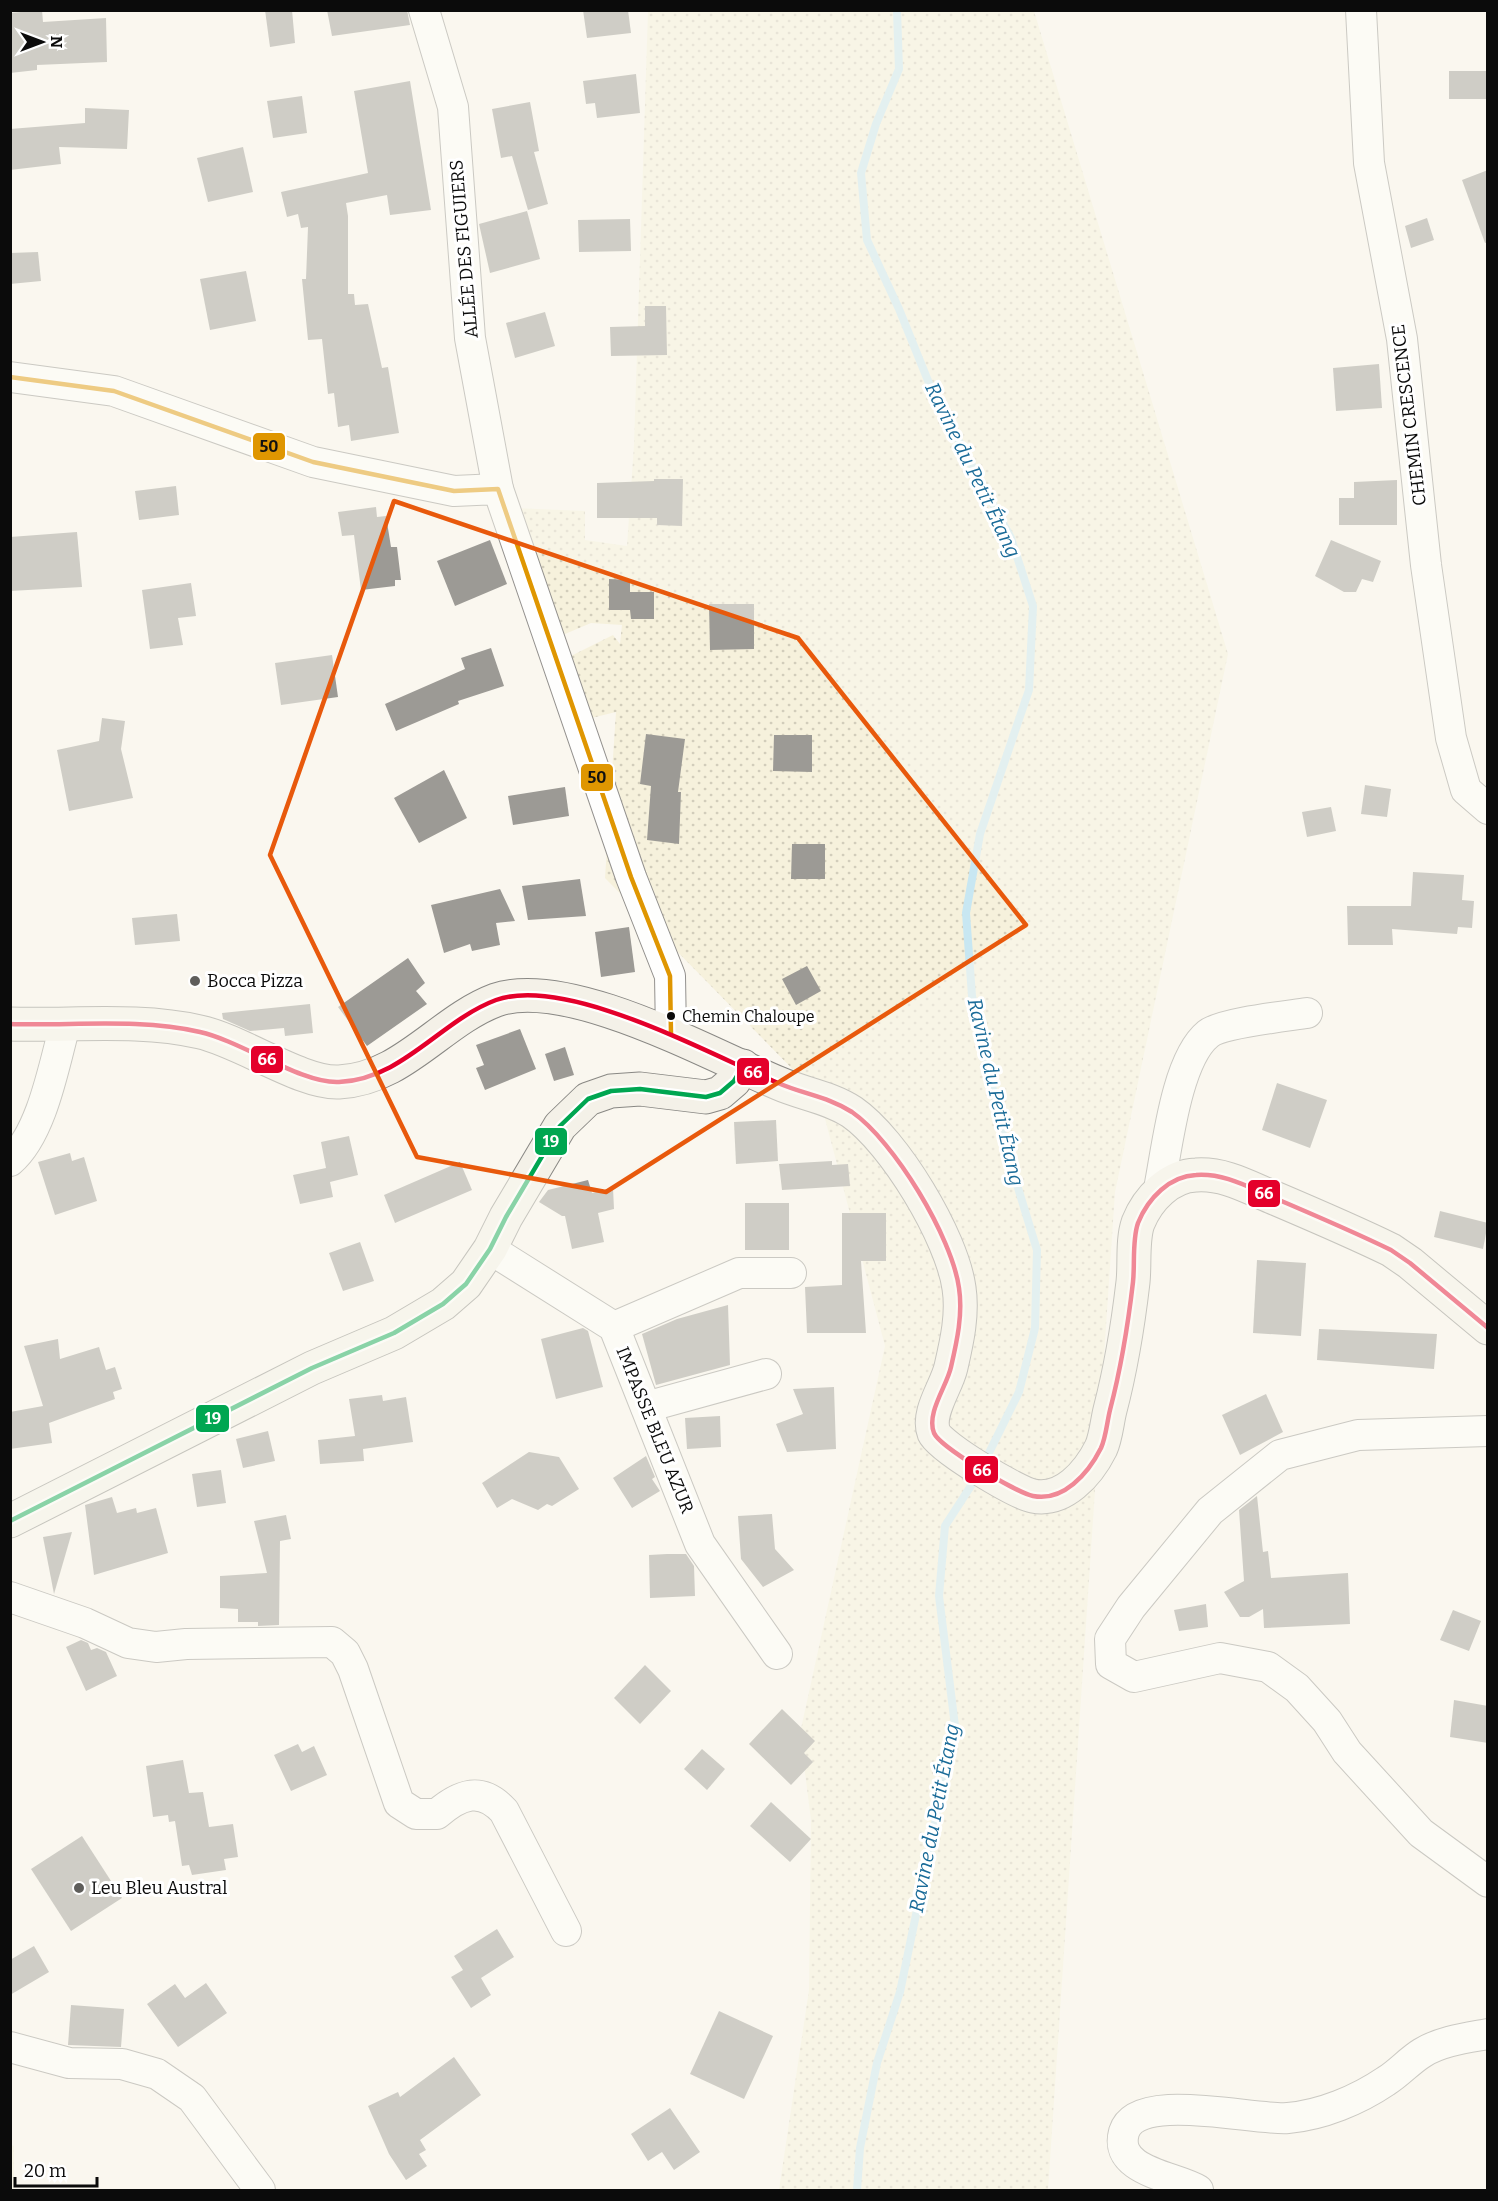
<svg xmlns="http://www.w3.org/2000/svg" width="1498" height="2201" viewBox="0 0 1498 2201" font-family="Bitter,serif">
	<defs>
		<pattern id="farmland-dots" width="8" height="8" patternUnits="userSpaceOnUse" patternTransform="scale(1.5)"><rect width="8" height="8" fill="#f6f1dc"/><path d="M2 2h.1M6 6h.1" fill="none" stroke="#d2cdbb" stroke-width="1.8" stroke-linecap="round"/></pattern>
	</defs>
	<rect width="100%" height="100%" fill="#faf7ef"/>
	<!-- farmland -->
	<g fill="url(#farmland-dots)">
		<polygon points="648,11 1034,11 1228,654 1115,1192 1048,2190 779,2190 809,1990 811,1820 800,1733 885,1346 819,1096 605,878 616,712 587,719 565,659 613,635 620,644 622,625 591,623 558,637 513,508 585,511 585,540 627,546 634,445"/>
		<polygon points="11,2145 14,2146 14,2190 11,2190"/>
	</g>
	<g fill="none" stroke-linecap="round" stroke-linejoin="round">
		<!-- stream -->
		<g stroke="#c8e7f2" stroke-width="8">
			<polyline points="897,10 899,69 876,124 861,173 867,240 899,309 933,393 1011,538 1033,606 1029,690 980,834 966,913 972,996 1007,1152 1037,1250 1035,1328 1019,1392 984,1463"/>
			<polyline points="857,2190 860,2148 877,2063 900,1992 955,1726 939,1596 945,1526 978,1475"/>
		</g>
	</g>
	<!-- building -->
	<g fill="#9c9a95">
		<polygon points="42,10 43,22 106,18 107,62 37,65 37,70 10,73 10,13"/>
		<polygon points="265,10 292,10 295,43 270,47"/>
		<polygon points="327,10 407,10 410,25 332,36"/>
		<polygon points="583,10 628,10 631,33 587,38"/>
		<rect x="1449" y="71" width="39" height="28"/>
		<polygon points="636,74 640,113 597,118 595,103 586,104 583,81"/>
		<polygon points="410,81 431,210 390,215 387,195 346,203 348,216 348,294 354,294 355,305 368,304 382,368 388,367 399,433 351,441 349,425 338,427 334,393 328,394 322,339 308,340 302,279 306,279 308,227 301,228 298,214 287,217 281,192 368,173 354,91"/>
		<polygon points="302,96 307,133 273,138 267,101"/>
		<polygon points="530,102 539,151 534,152 548,204 528,210 512,156 501,158 492,109"/>
		<polygon points="85,108 129,110 127,149 59,147 61,164 10,170 10,129 85,123"/>
		<polygon points="243,147 253,192 208,202 197,158"/>
		<polygon points="1488,170 1488,242 1485,243 1462,180"/>
		<polygon points="527,211 540,259 490,273 479,224"/>
		<polygon points="1427,218 1434,240 1411,248 1405,226"/>
		<polygon points="630,219 631,251 579,252 578,220"/>
		<polygon points="38,252 41,281 10,284 10,253"/>
		<polygon points="246,271 256,321 210,330 200,279"/>
		<polygon points="645,306 666,306 667,355 611,356 610,327 645,326"/>
		<polygon points="545,312 555,346 515,358 506,323"/>
		<polygon points="1379,364 1382,408 1336,411 1333,368"/>
		<polygon points="654,479 683,479 682,526 657,525 657,518 597,518 597,483 654,481"/>
		<polygon points="1397,480 1397,525 1339,525 1339,498 1354,498 1354,482"/>
		<polygon points="176,486 179,515 139,520 135,491"/>
		<polygon points="376,507 377,517 386,516 391,547 397,547 401,580 395,580 395,586 361,590 354,535 342,536 338,512"/>
		<polygon points="77,532 82,587 10,591 10,537"/>
		<polygon points="490,540 507,584 455,606 437,561"/>
		<polygon points="1331,540 1381,561 1373,582 1362,579 1356,592 1344,592 1315,576"/>
		<polygon points="609,579 630,580 630,592 654,592 654,619 631,619 630,610 609,610"/>
		<polygon points="191,583 196,616 178,618 183,645 150,649 142,590"/>
		<polygon points="709,604 754,604 754,649 710,650"/>
		<polygon points="491,648 504,686 458,701 459,704 396,731 385,704 465,669 461,658"/>
		<polygon points="332,655 338,697 281,705 275,663"/>
		<polygon points="102,718 125,721 121,749 133,798 69,811 57,750 99,741"/>
		<polygon points="646,734 685,739 678,792 681,792 679,844 647,840 651,786 640,784"/>
		<polygon points="774,735 812,735 812,772 773,771"/>
		<polygon points="444,770 467,818 419,843 394,798"/>
		<polygon points="1365,785 1391,789 1387,817 1361,814"/>
		<polygon points="565,787 569,816 513,825 508,796"/>
		<polygon points="1331,807 1336,831 1307,837 1302,812"/>
		<polygon points="792,844 825,844 825,879 791,879"/>
		<polygon points="1413,872 1464,875 1462,900 1474,901 1472,928 1458,927 1457,934 1392,929 1393,945 1348,945 1347,906 1411,906"/>
		<polygon points="580,879 586,916 528,920 522,886"/>
		<polygon points="500,889 515,921 496,923 500,945 472,951 470,944 444,953 431,905"/>
		<polygon points="177,914 180,941 135,945 132,918"/>
		<polygon points="629,927 635,972 601,977 595,932"/>
		<polygon points="408,958 425,983 416,991 427,1004 367,1046 338,1007"/>
		<polygon points="807,966 821,991 796,1005 782,979"/>
		<polygon points="310,1004 313,1033 285,1036 284,1028 250,1031 223,1019 222,1013"/>
		<polygon points="520,1029 536,1069 485,1090 476,1068 484,1065 476,1045"/>
		<polygon points="565,1047 574,1075 554,1081 545,1054"/>
		<polygon points="1277,1083 1327,1100 1310,1148 1262,1130"/>
		<polygon points="776,1120 778,1161 736,1164 734,1122"/>
		<polygon points="349,1136 358,1175 330,1182 333,1197 300,1204 293,1175 326,1168 321,1142"/>
		<polygon points="70,1153 72,1161 84,1157 97,1201 55,1215 38,1162"/>
		<polygon points="832,1161 832,1165 848,1164 850,1186 782,1190 779,1164"/>
		<polygon points="460,1162 472,1190 395,1223 384,1195"/>
		<polygon points="588,1180 592,1193 613,1188 614,1209 598,1213 604,1242 572,1249 565,1216 562,1216 539,1202 548,1190"/>
		<rect x="745" y="1203" width="44" height="47"/>
		<polygon points="1440,1211 1488,1223 1483,1249 1434,1237"/>
		<polygon points="842,1213 886,1213 886,1261 861,1261 866,1333 807,1333 805,1287 842,1285"/>
		<polygon points="360,1242 374,1281 343,1291 329,1253"/>
		<polygon points="1257,1260 1306,1263 1301,1336 1253,1333"/>
		<polygon points="728,1305 730,1365 656,1385 642,1334 677,1319"/>
		<polygon points="583,1328 588,1331 603,1387 556,1399 541,1339"/>
		<polygon points="1319,1329 1437,1334 1434,1369 1317,1360"/>
		<polygon points="58,1339 60,1359 99,1347 106,1370 115,1367 122,1389 113,1392 115,1399 49,1423 52,1443 10,1449 10,1412 43,1406 24,1346"/>
		<polygon points="834,1387 836,1449 787,1452 776,1424 803,1414 793,1389"/>
		<polygon points="1266,1394 1283,1432 1240,1455 1222,1415"/>
		<polygon points="382,1395 383,1401 406,1397 413,1442 363,1449 364,1461 320,1464 318,1440 355,1436 349,1399"/>
		<polygon points="720,1416 721,1447 687,1449 685,1418"/>
		<polygon points="268,1431 275,1461 243,1468 236,1439"/>
		<polygon points="529,1452 559,1457 579,1489 552,1506 547,1504 538,1510 512,1499 497,1508 482,1483"/>
		<polygon points="646,1456 655,1477 652,1479 660,1491 632,1508 613,1478"/>
		<polygon points="221,1470 226,1503 197,1507 192,1474"/>
		<polygon points="1257,1496 1263,1552 1268,1551 1271,1578 1348,1573 1350,1624 1264,1628 1263,1609 1249,1617 1240,1617 1224,1592 1244,1581 1239,1510"/>
		<polygon points="112,1497 117,1513 136,1508 137,1513 156,1508 168,1553 94,1575 85,1505"/>
		<polygon points="772,1514 775,1549 794,1570 763,1587 741,1559 738,1516"/>
		<polygon points="286,1515 291,1539 280,1541 279,1625 258,1626 258,1622 238,1622 238,1609 220,1608 220,1576 267,1573 254,1521"/>
		<polygon points="72,1532 54,1594 43,1537"/>
		<polygon points="667,1554 686,1554 694,1566 695,1596 650,1598 649,1555"/>
		<polygon points="1206,1604 1208,1627 1179,1631 1174,1610"/>
		<polygon points="1453,1610 1481,1621 1469,1651 1440,1640"/>
		<polygon points="81,1640 88,1643 91,1650 97,1648 106,1652 117,1676 86,1691 66,1647"/>
		<polygon points="645,1665 671,1691 640,1724 614,1698"/>
		<polygon points="1454,1700 1488,1706 1488,1743 1450,1737"/>
		<polygon points="782,1709 815,1741 804,1753 813,1762 791,1785 749,1744"/>
		<polygon points="298,1744 302,1752 314,1746 327,1775 291,1791 274,1755"/>
		<polygon points="702,1749 725,1769 707,1790 684,1769"/>
		<polygon points="183,1760 189,1793 203,1792 209,1827 233,1824 238,1857 224,1859 226,1870 192,1875 189,1865 182,1866 175,1821 169,1822 168,1815 153,1817 146,1766"/>
		<polygon points="771,1802 811,1839 790,1862 750,1826"/>
		<polygon points="82,1836 122,1898 71,1931 31,1869"/>
		<polygon points="497,1929 514,1957 481,1978 491,1995 471,2008 451,1977 463,1970 454,1956"/>
		<polygon points="34,1946 49,1972 10,1995 10,1960"/>
		<polygon points="206,1983 227,2013 178,2047 147,2004 175,1984 185,1998"/>
		<polygon points="71,2005 124,2009 121,2047 68,2045"/>
		<polygon points="719,2011 773,2036 744,2099 690,2074"/>
		<polygon points="454,2057 481,2095 420,2140 426,2150 419,2154 427,2166 406,2180 389,2154 368,2106 398,2092 400,2097"/>
		<polygon points="670,2108 700,2152 674,2170 662,2152 648,2161 631,2134"/>
	</g>
	<g fill="none" stroke-linecap="round" stroke-linejoin="round">
		<!-- street casing -->
		<g stroke="#93918e" stroke-width="32">
			<g id="street">
				<polyline points="424,10 453,107 470,338 498,489"/>
				<polyline points="1361,10 1369,163 1402,339 1426,565 1451,738 1466,790 1488,809"/>
				<polyline points="10,377 114,391 313,462 454,491 498,489 631,877 670,976 671,1034"/>
				<path d="M10,1161C42,1134 54,1065 65,1025"/>
				<path d="M1159,1189C1167,1149 1176,1060 1208,1034C1221,1023 1288,1016 1307,1013"/>
				<polyline points="490,1249 614,1327 700,1544 777,1654"/>
				<polyline points="614,1327 739,1273 791,1273"/>
				<polyline points="646,1407 766,1374"/>
				<polyline points="1488,1431 1358,1435 1280,1455 1210,1511 1131,1607 1110,1639 1111,1664 1134,1677 1220,1658 1268,1667 1297,1688 1327,1721 1347,1752 1421,1833 1488,1882"/>
				<path d="M10,1597L85,1623L128,1643L156,1647L186,1644L332,1642L345,1653L353,1669L399,1803L416,1814H437C460,1794 481,1786 504,1811L566,1931"/>
				<polyline points="10,2047 69,2063 122,2064 157,2074 192,2098 260,2190"/>
				<path d="M1198,2190C1175,2176 1113,2172 1124,2132C1137,2090 1253,2121 1288,2118C1322,2115 1358,2100 1386,2081C1399,2073 1409,2061 1422,2053C1441,2041 1466,2038 1488,2034"/>
			</g>
		</g>
		<!-- secondary casing -->
		<g stroke="#898884" stroke-width="35">
			<g id="secondary">
				<path d="M10,1024C72,1026 139,1018 200,1032C241,1041 302,1084 339,1082C403,1079 440,1021 496,1000C567,975 711,1055 778,1083C803,1094 829,1097 852,1112C894,1141 952,1237 959,1288C963,1314 957,1341 951,1367C947,1386 926,1413 934,1433C940,1447 1017,1493 1033,1496C1063,1502 1088,1474 1101,1448C1106,1437 1107,1422 1110,1410C1121,1368 1128,1325 1133,1282C1135,1264 1132,1240 1138,1223C1148,1198 1170,1176 1196,1175C1224,1173 1248,1187 1272,1197C1312,1214 1352,1231 1391,1250L1410,1263L1488,1328"/>
				<polyline points="10,1521 312,1368 394,1333 443,1304 466,1284 490,1249 506,1217 560,1126 588,1099 611,1091 640,1089 706,1097 720,1093 734,1081 743,1066"/>
			</g>
		</g>
		<!-- street -->
		<use href="#street" stroke="#fefefd" stroke-width="30"/>
		<!-- secondary -->
		<use href="#secondary" stroke="#f4f1e8" stroke-width="33"/>
		<!-- bus-1 casing -->
		<g stroke="#fff" stroke-width="9">
			<polyline id="bus-1" points="10,377 114,391 313,462 454,491 498,489 631,877 670,976 671,1034"/>
		</g>
		<!-- bus-2 casing -->
		<g stroke="#fff" stroke-width="9">
			<path id="bus-2" d="M10,1024C72,1026 139,1018 200,1032C241,1041 302,1084 339,1082C403,1079 440,1021 496,1000C567,975 711,1055 778,1083C803,1094 829,1097 852,1112C894,1141 952,1237 959,1288C963,1314 957,1341 951,1367C947,1386 926,1413 934,1433C940,1447 1017,1493 1033,1496C1063,1502 1088,1474 1101,1448C1106,1437 1107,1422 1110,1410C1121,1368 1128,1325 1133,1282C1135,1264 1132,1240 1138,1223C1148,1198 1170,1176 1196,1175C1224,1173 1248,1187 1272,1197C1312,1214 1352,1231 1391,1250L1410,1263L1488,1328"/>
		</g>
		<!-- bus-3 casing -->
		<g stroke="#fff" stroke-width="9">
			<polyline id="bus-3" points="10,1521 312,1368 394,1333 443,1304 466,1284 490,1249 506,1217 560,1126 588,1099 611,1091 640,1089 706,1097 720,1093 734,1081 743,1066"/>
		</g>
		<!-- bus-1 -->
		<use href="#bus-1" stroke="#df9601" stroke-width="4.5"/>
		<!-- bus-2 -->
		<use href="#bus-2" stroke="#e4002b" stroke-width="4.5"/>
		<!-- bus-3 -->
		<use href="#bus-3" stroke="#00a651" stroke-width="4.5"/>
	</g>
	<!-- marked area -->
	<path d="M0 0H1498V2201H0ZM394,501L798,638L1026,925L606,1192L417,1157L270,855Z" fill="#faf7ef" fill-opacity=".55" fill-rule="evenodd"/>
	<path fill="none" stroke="#e8590c" stroke-width="4.5" stroke-linejoin="round" d="M394,501L798,638L1026,925L606,1192L417,1157L270,855Z"/>
	<!-- markers -->
	<g fill="#5f5e5b" stroke="#fff" stroke-width="2">
		<circle cx="195" cy="981" r="6"/>
		<circle cx="79" cy="1888" r="6"/>
	</g>
	<circle fill="#0b0b0b" stroke="#fff" stroke-width="2" cx="671" cy="1016" r="5"/>
	<g text-anchor="middle" stroke-width="6" stroke-linejoin="round" paint-order="stroke">
		<!-- bus labels -->
		<g font-size="16" fill="#0b0b0b" stroke="#fff" text-anchor="start">
			<text x="682" y="1022">Chemin Chaloupe</text>
		</g>
		<!-- street labels -->
		<g font-size="18" fill="#0b0b0b" stroke="#fff">
			<text transform="translate(464 249) rotate(-95)" y="6">ALLÉE DES FIGUIERS</text>
			<text transform="translate(1409 415) rotate(-97)" y="6">CHEMIN CRESCENCE</text>
			<text transform="translate(655 1430) rotate(68)" y="6">IMPASSE BLEU AZUR</text>
		</g>
		<!-- poi labels -->
		<g font-size="18" fill="#0b0b0b" stroke="#fff" text-anchor="start">
			<text x="207" y="987">Bocca Pizza</text>
			<text x="91" y="1894">Leu Bleu Austral</text>
		</g>
		<!-- water labels -->
		<g font-size="20" font-style="italic" fill="#1a6b98" stroke="#fff">
			<text transform="translate(973 470) rotate(64)" y="7">Ravine du Petit Étang</text>
			<text transform="translate(996 1092) rotate(77)" y="7">Ravine du Petit Étang</text>
			<text transform="translate(934 1818) rotate(-79)" y="7">Ravine du Petit Étang</text>
		</g>
	</g>
	<g stroke="#fff" stroke-width="2">
		<rect x="252" y="432" width="34" height="29" rx="6" fill="#df9601"/>
		<rect x="580" y="763" width="34" height="29" rx="6" fill="#df9601"/>
		<rect x="250" y="1045" width="34" height="29" rx="6" fill="#e4002b"/>
		<rect x="736" y="1057" width="34" height="29" rx="6" fill="#e4002b"/>
		<rect x="534" y="1127" width="34" height="29" rx="6" fill="#00a651"/>
		<rect x="1247" y="1179" width="34" height="29" rx="6" fill="#e4002b"/>
		<rect x="195" y="1404" width="35" height="29" rx="6" fill="#00a651"/>
		<rect x="964" y="1455" width="35" height="29" rx="6" fill="#e4002b"/>
	</g>
	<g font-size="16" text-anchor="middle" font-weight="bold" fill="#fff">
		<text x="267" y="1065">66</text>
		<text x="753" y="1078">66</text>
		<text x="551" y="1147">19</text>
		<text x="1264" y="1199">66</text>
		<text x="213" y="1424">19</text>
		<text x="982" y="1476">66</text>
	</g>
	<g font-size="16" text-anchor="middle" font-weight="bold" fill="#111">
		<text x="269" y="452">50</text>
		<text x="597" y="783">50</text>
	</g>
	<!-- border -->
	<rect width="1498" height="2201" fill="none" stroke="#0b0b0b" stroke-width="24"/>
	<!-- north arrow -->
	<g transform="translate(42 42) rotate(90)" stroke="#ffffff" stroke-width="4.5" paint-order="stroke">
	<path d="M0-4.5L10 22L0 15L-10 22Z" fill="#0b0b0b"/>
	<text y="-9" font-size="16" font-weight="bold" text-anchor="middle" fill="#0b0b0b">N</text>
	</g>
	<!-- scale -->
	<path d="M15 2177v9h82v-9" fill="none" stroke="#0b0b0b" stroke-width="3"/>
	<text x="24" y="2177" font-size="18" fill="#0b0b0b" stroke="#ffffff" stroke-width="4.5" paint-order="stroke">20 m</text>
</svg>
